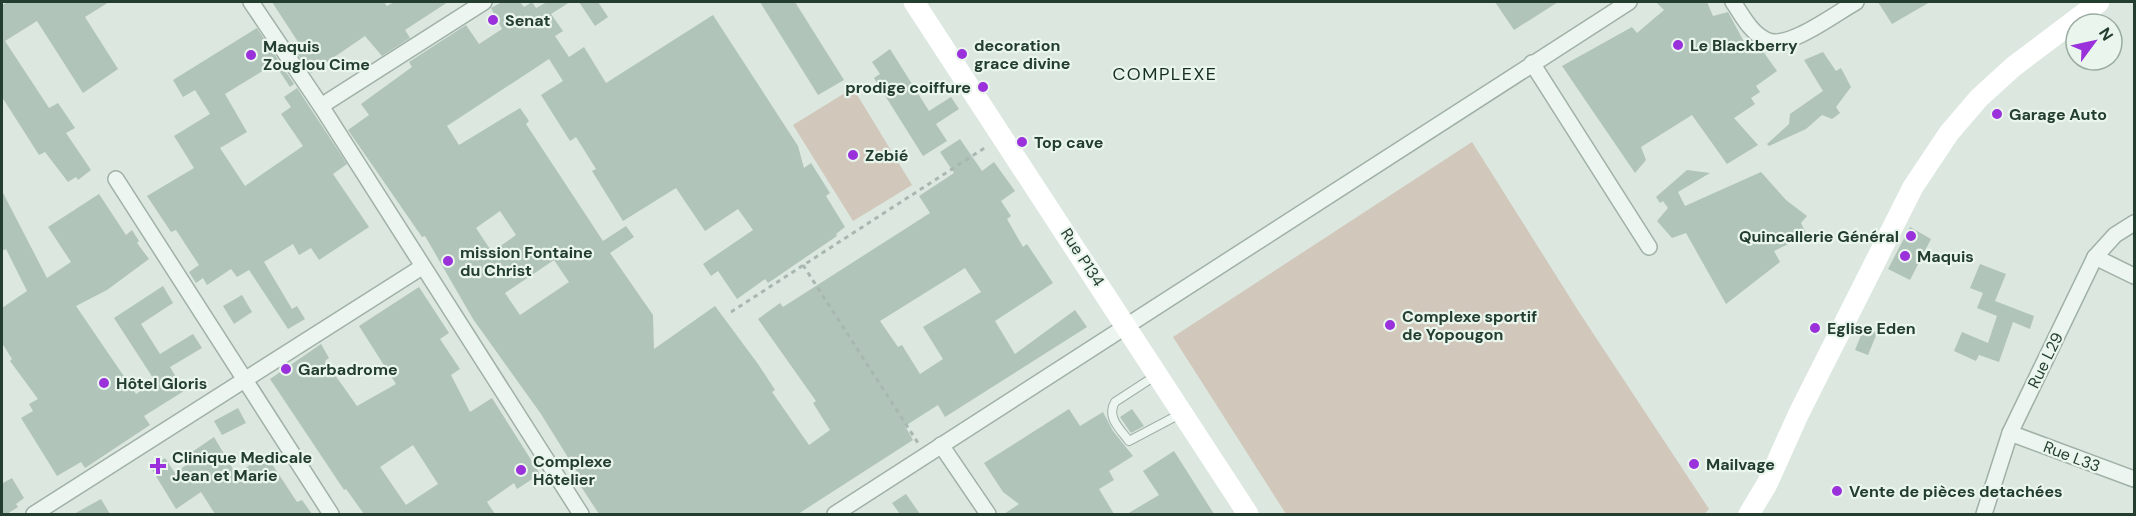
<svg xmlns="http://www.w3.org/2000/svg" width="2136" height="516" viewBox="0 0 2136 516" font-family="'DM Sans',sans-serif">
	<rect width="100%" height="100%" fill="#dbe7df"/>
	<!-- green -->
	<g fill="#d2c7bb">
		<polygon points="853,88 912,185 853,221 793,125"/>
		<polygon points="1472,142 1579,312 1709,509 1704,514 1286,514 1173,337"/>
	</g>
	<!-- building -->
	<g fill="#b1c4b9" fill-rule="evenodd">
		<polygon points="8,2 109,2 85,17 118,69 83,93 37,21 5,41 49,108 58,103 75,128 66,133 91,170 78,180 76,177 68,182 45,152 39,155 2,97 2,5"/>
		<polygon points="272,2 384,2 387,6 394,2 448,2 405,30 410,38 382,56 365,36 311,73 296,52 302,48"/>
		<path d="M502,2H520L524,7L532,2L536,8L547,2H570L551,14L563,31L555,36L569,57L584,47L606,83L713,15L798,146L804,168L811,163L830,193L826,196L845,227L836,234L837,236L768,283L765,279L737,299L718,271L711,276L703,264L753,230L738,209L705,231L676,188L623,221L592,171L596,169L576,137L570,141L541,95L563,81L549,59L447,126L459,145L520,108L529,121L526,124L603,241L626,226L634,237L610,253L653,315L654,349L715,306L758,364L775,390L772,392L809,445L830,430L813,403L816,401L758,319L780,303L783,307L930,213L919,196L954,173L940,152L960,139L982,171L994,162L1015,191L1001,201L1011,216L1007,219L1023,247L1027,244L1053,283L995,321L1015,354L1075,310L1087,327L945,417L938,405L905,426L913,440L798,514H599L578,482L582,480L541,414L473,319L425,236L422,237L348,130L369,115L361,104L412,67L409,62L466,25L479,44L502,29L491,8ZM500,211L516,235L492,252L476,228ZM554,260L569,282L520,315L505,293ZM965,268L981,292L923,327L943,359L920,374L902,345L898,347L880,321Z"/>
		<polygon points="579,2 598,2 608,17 595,26"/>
		<polygon points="760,2 795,2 844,80 818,95"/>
		<polygon points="1495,2 1558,2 1514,30"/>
		<polygon points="1656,2 1707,2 1713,16 1728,12 1750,53 1762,50 1777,71 1756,86 1760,92 1751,98 1755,104 1734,118 1758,145 1727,164 1692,115 1641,147 1646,160 1635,173 1562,66 1632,27 1637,33 1664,10"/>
		<polygon points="1878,2 1930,2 1892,24"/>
		<polygon points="257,28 279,61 225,94 247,132 220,148 245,186 303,146 281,114 291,107 284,97 297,88 347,164 333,174 369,227 319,260 311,248 299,255 293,244 264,262 292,309 297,306 305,319 288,329 249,270 237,277 231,269 207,285 203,278 196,283 189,272 199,265 176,230 171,232 147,196 194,168 174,136 210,114 195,90 183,97 173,80"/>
		<polygon points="890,49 929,111 951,97 959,109 936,124 947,141 923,156 874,78 880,74 872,62"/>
		<polygon points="1823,52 1836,71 1841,68 1851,87 1836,107 1840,113 1832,119 1822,115 1806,129 1769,146 1767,144 1789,124 1790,114 1823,91 1804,60"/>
		<polygon points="280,63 294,84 290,87 276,66"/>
		<polygon points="1687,170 1710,173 1678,192 1685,206 1761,172 1786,200 1807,216 1801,223 1807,235 1774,251 1780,262 1726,304 1686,233 1672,238 1657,221 1668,208 1663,201 1660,203 1656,197"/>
		<polygon points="2,191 47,278 71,262 48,227 99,194 126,235 132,230 139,241 137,243 149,259 107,290 76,306 136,394 155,381 114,318 163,286 173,303 141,324 160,354 193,334 202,348 170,367 184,391 144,416 150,425 85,468 81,462 57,476 21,418 33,411 29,404 38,399 10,361 12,359 2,343 2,308 27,291 6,249 2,251"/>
		<polygon points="1910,227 1931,239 1910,280 1888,269"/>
		<polygon points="1980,264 2006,274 1995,301 2034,316 2030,329 2013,322 1999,362 1979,355 1976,361 1954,351 1962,332 1988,343 1997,316 1977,308 1983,293 1970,288"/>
		<path d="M419,287L449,333L440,339L460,369L451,375L470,412L492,398L540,474L517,489L514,483L487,502L495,514H364L346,489L344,490L270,379L321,344L329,358L325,361L357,406L396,384L359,326ZM413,445L438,484L406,505L380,467Z"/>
		<polygon points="242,295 252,312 234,324 223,306"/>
		<polygon points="1864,328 1877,333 1868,355 1855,350"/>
		<polygon points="238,408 246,423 222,435 214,421"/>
		<polygon points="1069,409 1080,426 1103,412 1113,431 1133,456 1109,471 1114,480 1099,489 1114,514 1004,514 1019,504 1003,492 984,463"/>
		<polygon points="1132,409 1144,426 1131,433 1120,417"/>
		<polygon points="214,437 236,474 266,455 297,502 302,500 312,514 215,514 201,492 176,509 151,468 165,458 175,473 196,458 192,452"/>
		<polygon points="1174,451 1214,514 1127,514 1159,495 1143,471"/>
		<polygon points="12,478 24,498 16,504 18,507 7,514 2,514 2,481 3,483"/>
		<polygon points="906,494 920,514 900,514 892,503"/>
		<polygon points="101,499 110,514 74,514"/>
	</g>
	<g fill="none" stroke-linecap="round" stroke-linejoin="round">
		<!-- lane casing -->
		<g stroke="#a0b1a6" stroke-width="10">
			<path id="lane" d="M1155,376L1115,402C1106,417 1120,429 1129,441L1182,413"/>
		</g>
		<!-- street casing -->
		<g stroke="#a0b1a6" stroke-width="18">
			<g id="street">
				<polyline points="251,2 321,106 581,514"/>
				<path d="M1733,2C1742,15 1750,32 1766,40C1787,51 1836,13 1856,2"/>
				<polyline points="1532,63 1649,247"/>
				<polyline points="321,106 484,2"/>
				<polyline points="116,179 331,514"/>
				<polyline points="2095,257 2134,276"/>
				<polyline points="2010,433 2134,479"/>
				<polyline points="941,445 988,514"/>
				<polyline points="34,514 422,267"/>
				<polyline points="835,514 1629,2"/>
				<polyline points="1984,514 2010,433 2095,257 2115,235 2134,223"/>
			</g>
		</g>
		<!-- path -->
		<g stroke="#a8b7af" stroke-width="3" stroke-dasharray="4.5 4.5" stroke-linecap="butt">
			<polyline points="803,265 918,443"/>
			<polyline points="731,312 986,147"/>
		</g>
		<!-- lane -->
		<use href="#lane" stroke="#edf5f1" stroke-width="8"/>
		<!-- street -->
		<use href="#street" stroke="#edf5f1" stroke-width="15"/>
		<!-- secondary -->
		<g stroke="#fff" stroke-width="21">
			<polyline points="914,2 1248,514"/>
			<polyline points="1749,514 1767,484 1799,413 1913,187 1949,133 1979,98 2013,67 2099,2"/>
		</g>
	</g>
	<!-- markers -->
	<g fill="#9a31db" stroke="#eaf5ee" stroke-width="2">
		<circle cx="493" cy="20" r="6"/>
		<circle cx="1678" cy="45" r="6"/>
		<circle cx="962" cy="54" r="6"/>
		<circle cx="251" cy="55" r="6"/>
		<circle cx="983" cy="87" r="6"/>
		<circle cx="1997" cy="114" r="6"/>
		<circle cx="1022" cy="142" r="6"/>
		<circle cx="853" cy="155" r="6"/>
		<circle cx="1911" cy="236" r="6"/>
		<circle cx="1905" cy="256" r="6"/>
		<circle cx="448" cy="261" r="6"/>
		<circle cx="1390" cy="325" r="6"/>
		<circle cx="1815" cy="328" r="6"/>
		<circle cx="286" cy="369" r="6"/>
		<circle cx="104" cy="383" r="6"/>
		<circle cx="1694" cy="464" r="6"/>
		<path d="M155 457h6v6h6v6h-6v6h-6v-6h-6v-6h6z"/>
		<circle cx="521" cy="470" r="6"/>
		<circle cx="1837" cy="491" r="6"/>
	</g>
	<g text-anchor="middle" stroke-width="4.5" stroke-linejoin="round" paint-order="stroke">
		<!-- poi labels -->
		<g font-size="16" font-weight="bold" fill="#233e2e" stroke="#eaf5ee" text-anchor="start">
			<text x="505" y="26">Senat</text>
			<text x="974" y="51">decoration<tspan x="974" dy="18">grace divine</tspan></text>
			<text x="1690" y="51">Le Blackberry</text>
			<text x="263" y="52">Maquis<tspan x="263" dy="18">Zouglou Cime</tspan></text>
			<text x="971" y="93" text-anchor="end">prodige coiffure</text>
			<text x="2009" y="120">Garage Auto</text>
			<text x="1034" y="148">Top cave</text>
			<text x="865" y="161">Zebié</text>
			<text x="1899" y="242" text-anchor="end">Quincallerie Général</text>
			<text x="460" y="258">mission Fontaine<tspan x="460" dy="18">du Christ</tspan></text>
			<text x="1917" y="262">Maquis</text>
			<text x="1402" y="322">Complexe sportif<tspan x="1402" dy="18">de Yopougon</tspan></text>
			<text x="1827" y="334">Eglise Eden</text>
			<text x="298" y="375">Garbadrome</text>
			<text x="116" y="389">Hôtel Gloris</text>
			<text x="172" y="463">Clinique Medicale<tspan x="172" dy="18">Jean et Marie</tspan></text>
			<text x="533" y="467">Complexe<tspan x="533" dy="18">Hôtelier</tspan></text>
			<text x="1706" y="470">Mailvage</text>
			<text x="1849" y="497">Vente de pièces detachées</text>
		</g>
		<!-- street labels -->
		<g font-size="16" fill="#233e2e" stroke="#eaf5ee">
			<text transform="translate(1083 257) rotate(57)" y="6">Rue P134</text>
			<text transform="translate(2045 360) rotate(-64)" y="6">Rue L29</text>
			<text transform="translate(2072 456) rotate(21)" y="6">Rue L33</text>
		</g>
		<!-- neighbourhood labels -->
		<g font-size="18" letter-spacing="1.5" fill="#162e21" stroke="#eaf5ee">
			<text x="1165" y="80">COMPLEXE</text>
		</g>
	</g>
	<!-- border -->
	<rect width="2136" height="516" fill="none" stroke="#233e2e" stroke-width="6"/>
	<!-- north arrow -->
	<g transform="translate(2094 42) rotate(57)"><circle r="28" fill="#eaf5ee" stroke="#9aaca1" stroke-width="1.5"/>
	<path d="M0-4.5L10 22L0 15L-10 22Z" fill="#9a31db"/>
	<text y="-9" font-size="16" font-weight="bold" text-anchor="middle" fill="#233e2e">N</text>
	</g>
</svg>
